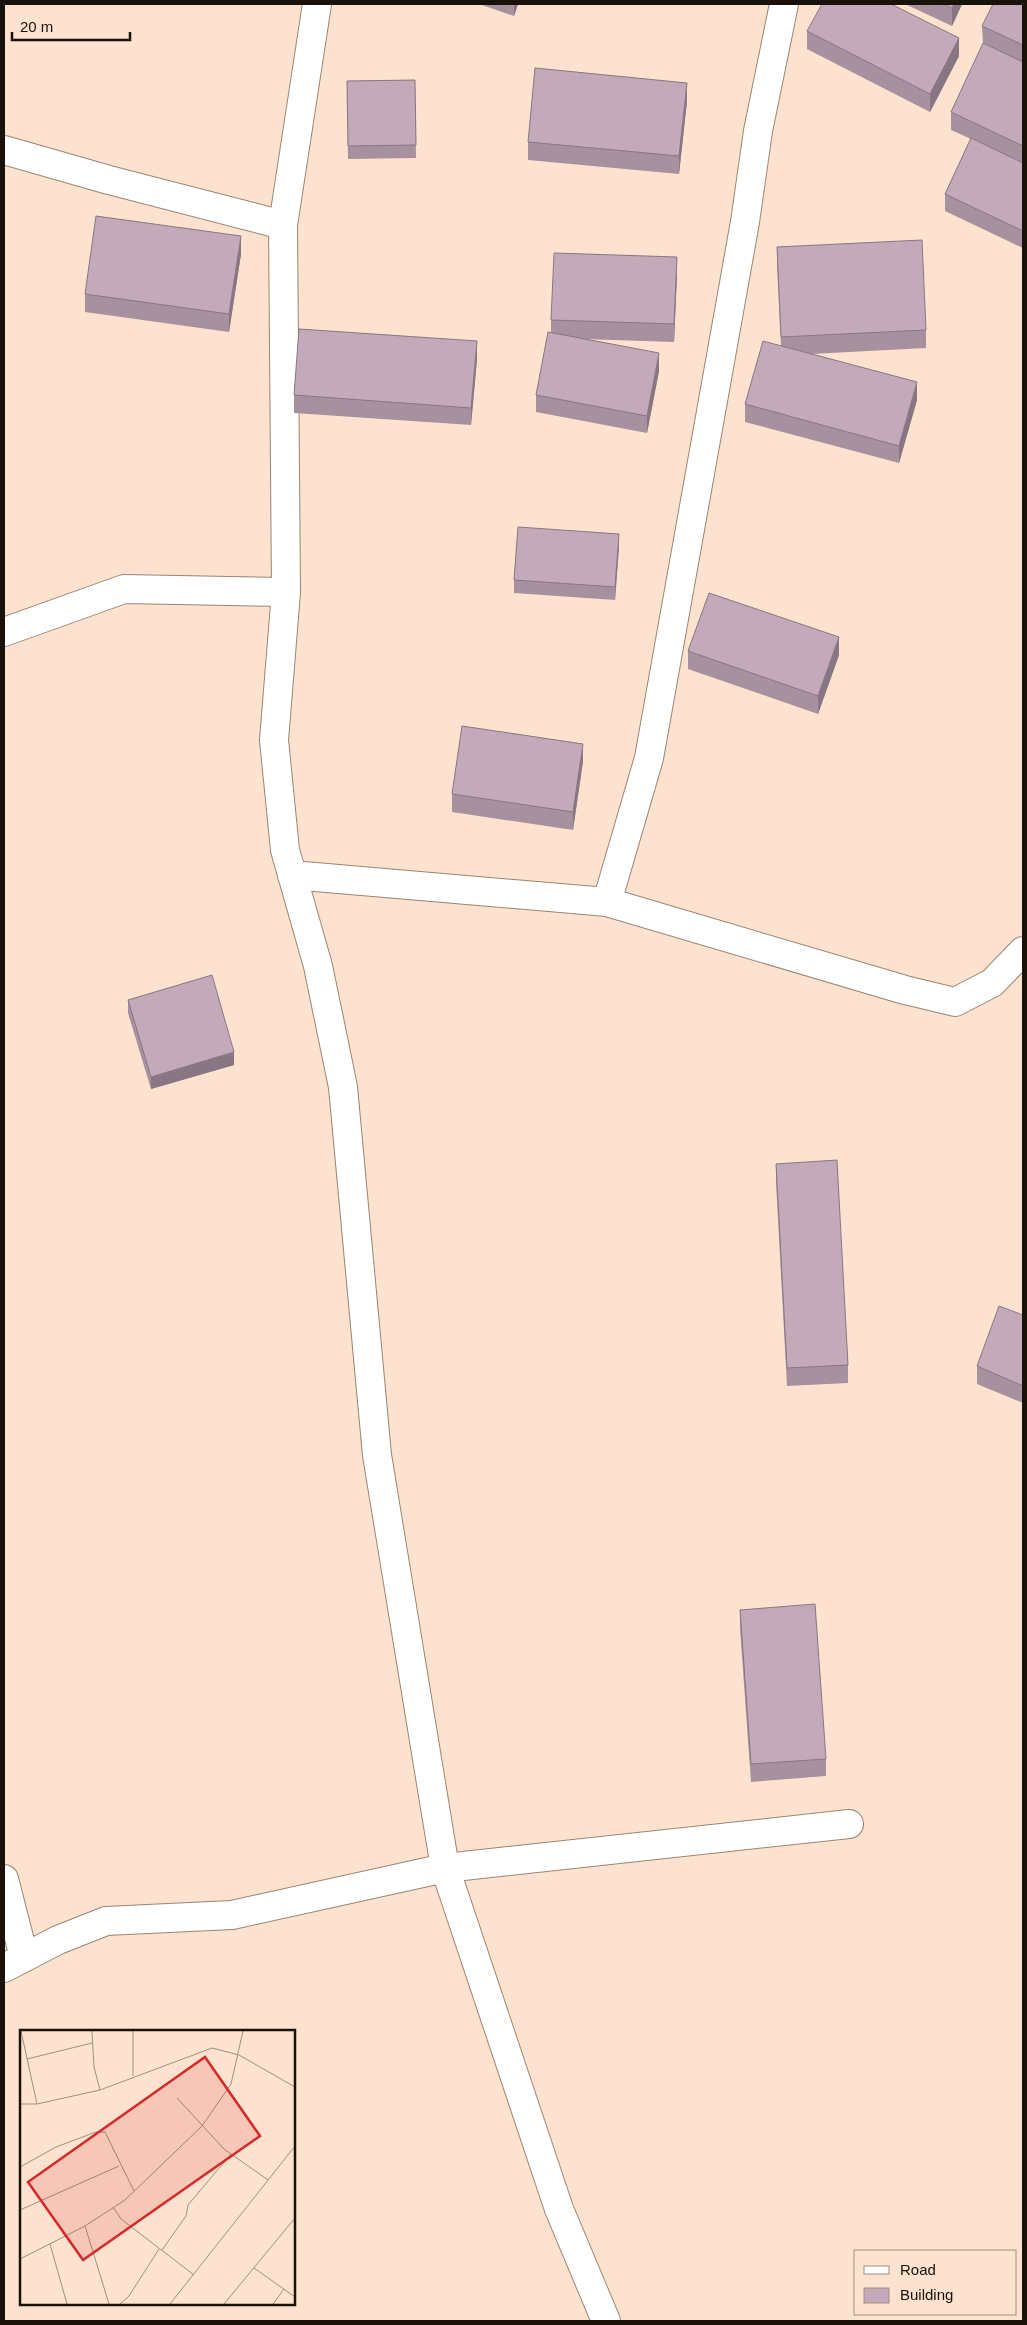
<svg xmlns="http://www.w3.org/2000/svg" width="1027" height="2325" viewBox="0 0 1027 2325" font-family="Arial,sans-serif">
	<rect width="100%" height="100%" fill="#fce2cf"/>
	<g fill="none" stroke-linecap="round" stroke-linejoin="round">
		<!-- minor casing -->
		<g stroke="#9b8473" stroke-width="30">
			<g id="minor">
				<polyline points="317,4 283,225 286,592 274,740 285,850 318,966 343,1087 377,1455 445,1868 559,2209 606,2321"/>
				<polyline points="4,150 109,180 283,225"/>
				<polyline points="4,632 124,589 286,592"/>
				<polyline points="292,875 607,902 905,990 955,1002 992,983 1023,951"/>
				<polyline points="607,902 649,758 745,222 758,131 784,4"/>
				<polyline points="4,1879 24,1957"/>
				<polyline points="4,1968 58,1940 106,1921 232,1915 445,1868 849,1824"/>
			</g>
		</g>
		<!-- minor -->
		<use href="#minor" stroke="#fff" stroke-width="28"/>
	</g>
	<!-- wall -->
	<g fill="#a8919f">
		<polygon points="479,4 518,4 514,16"/>
		<polygon points="905,4 962,4 952,26"/>
		<polygon points="1023,4 1023,248 945,211 945,194 971,139 951,130 951,112 983,44 982,26"/>
		<polygon points="807,31 959,56 930,112 807,49"/>
		<polygon points="415,80 416,158 348,159 347,81"/>
		<polygon points="687,101 679,174 528,160 528,142"/>
		<polygon points="777,247 926,330 926,348 811,354 917,400 899,463 745,422 745,404 781,345 777,264"/>
		<polygon points="241,254 229,332 85,312 85,294"/>
		<polygon points="677,275 674,342 582,339 659,371 647,433 536,412 536,395 551,333 551,320"/>
		<polygon points="477,359 471,425 294,413 294,395"/>
		<polygon points="619,546 615,600 514,593 514,580"/>
		<polygon points="688,651 839,655 818,714 688,669"/>
		<polygon points="583,761 573,830 452,812 452,794"/>
		<polygon points="128,1000 234,1065 151,1089 128,1013"/>
		<polygon points="776,1164 848,1365 848,1383 787,1386 776,1182"/>
		<polygon points="1023,1315 1023,1403 977,1384 977,1366"/>
		<polygon points="740,1610 826,1759 826,1776 751,1782 740,1628"/>
	</g>
	<!-- shaded-wall -->
	<g fill="#887682">
		<polygon points="514,4 518,4 514,16"/>
		<polygon points="954,4 962,4 952,26 952,8"/>
		<polygon points="959,38 959,56 930,112 930,94"/>
		<polygon points="687,83 687,101 679,174 679,156"/>
		<polygon points="241,236 241,254 229,332 229,314"/>
		<polygon points="677,257 677,275 674,342 674,324"/>
		<polygon points="477,341 477,359 471,425 471,408"/>
		<polygon points="659,353 659,371 647,433 647,416"/>
		<polygon points="917,382 917,400 899,463 899,446"/>
		<polygon points="619,534 619,546 615,600 615,587"/>
		<polygon points="839,637 839,655 818,714 818,696"/>
		<polygon points="583,744 583,761 573,830 573,812"/>
		<polygon points="4,827 5,827 5,844 4,845"/>
		<polygon points="234,1052 234,1065 151,1089 151,1077"/>
	</g>
	<!-- building -->
	<g fill="#c3a9b9" stroke="#887682">
		<polygon points="822,4 891,4 959,38 930,94 807,31"/>
		<polygon points="943,4 954,4 952,8"/>
		<polygon points="993,4 1023,4 1023,45 982,26"/>
		<polygon points="983,43 1023,62 1023,146 951,112"/>
		<polygon points="535,68 687,83 679,156 528,142"/>
		<polygon points="415,80 416,145 348,146 347,81"/>
		<polygon points="971,138 1023,163 1023,231 945,194"/>
		<polygon points="96,216 241,236 229,314 85,294"/>
		<polygon points="922,240 926,330 781,337 777,247"/>
		<polygon points="554,253 677,257 674,324 551,320"/>
		<polygon points="299,329 477,341 471,408 294,395"/>
		<polygon points="548,332 659,353 647,416 536,395"/>
		<polygon points="763,341 917,382 899,446 745,404"/>
		<polygon points="518,527 619,534 615,587 514,580"/>
		<polygon points="709,593 839,637 818,696 688,651"/>
		<polygon points="462,726 583,744 573,812 452,794"/>
		<polygon points="212,975 234,1052 151,1077 128,1000"/>
		<polygon points="837,1160 848,1365 787,1368 776,1164"/>
		<polygon points="999,1306 1023,1315 1023,1386 977,1366"/>
		<polygon points="815,1604 826,1759 751,1764 740,1610"/>
	</g>
	<!-- overview -->
	<g transform="translate(20 2030)">
		<rect width="275" height="275" fill="#fce2cf"/>
		<path fill="none" stroke="#a18e80" stroke-width="1" d="M1,1L17,74M72,1L74,37L80,60M7,29L72,13M113,46V1M157,68L204,119L248,150M0,74H17L80,60L192,18L219,25L275,57M0,137L36,117L76,102H85L114,161M93,177L101,189L174,245M0,180L99,136M65,196L89,274M30,214L47,274M142,220L166,186L168,175L211,124M0,229L65,196L105,170L182,96L211,54L223,1M234,238L275,267M100,274L109,266L139,219M150,274L275,116M204,274L275,188M253,274L264,259"/>
		<path fill="#d62828" fill-opacity="0.15" stroke="#d62828" stroke-width="2.5" d="M185,27L240,106L63,230L8,152Z"/>
		<rect width="275" height="275" fill="none" stroke="#19110a" stroke-width="2.5"/>
	</g>
	<!-- border -->
	<rect width="1027" height="2325" fill="none" stroke="#19110a" stroke-width="10"/>
	<!-- legend -->
	<rect x="854" y="2250" width="162" height="65" fill="#fce2cf" stroke="#a18e80"/>
	<rect x="864" y="2266" width="25" height="8" fill="#ffffff" stroke="#a18e80"/>
	<text x="900" y="2275" font-size="15" fill="#19110a">Road</text>
	<rect x="864" y="2288" width="25" height="15" fill="#c3a9b9" stroke="#a18e80"/>
	<text x="900" y="2300" font-size="15" fill="#19110a">Building</text>
	<!-- scale -->
	<path d="M12 32v8h118v-8" fill="none" stroke="#19110a" stroke-width="2.5"/>
	<text x="20" y="32" font-size="15" fill="#19110a" stroke="#fce2cf" stroke-width="4" paint-order="stroke">20 m</text>
</svg>
